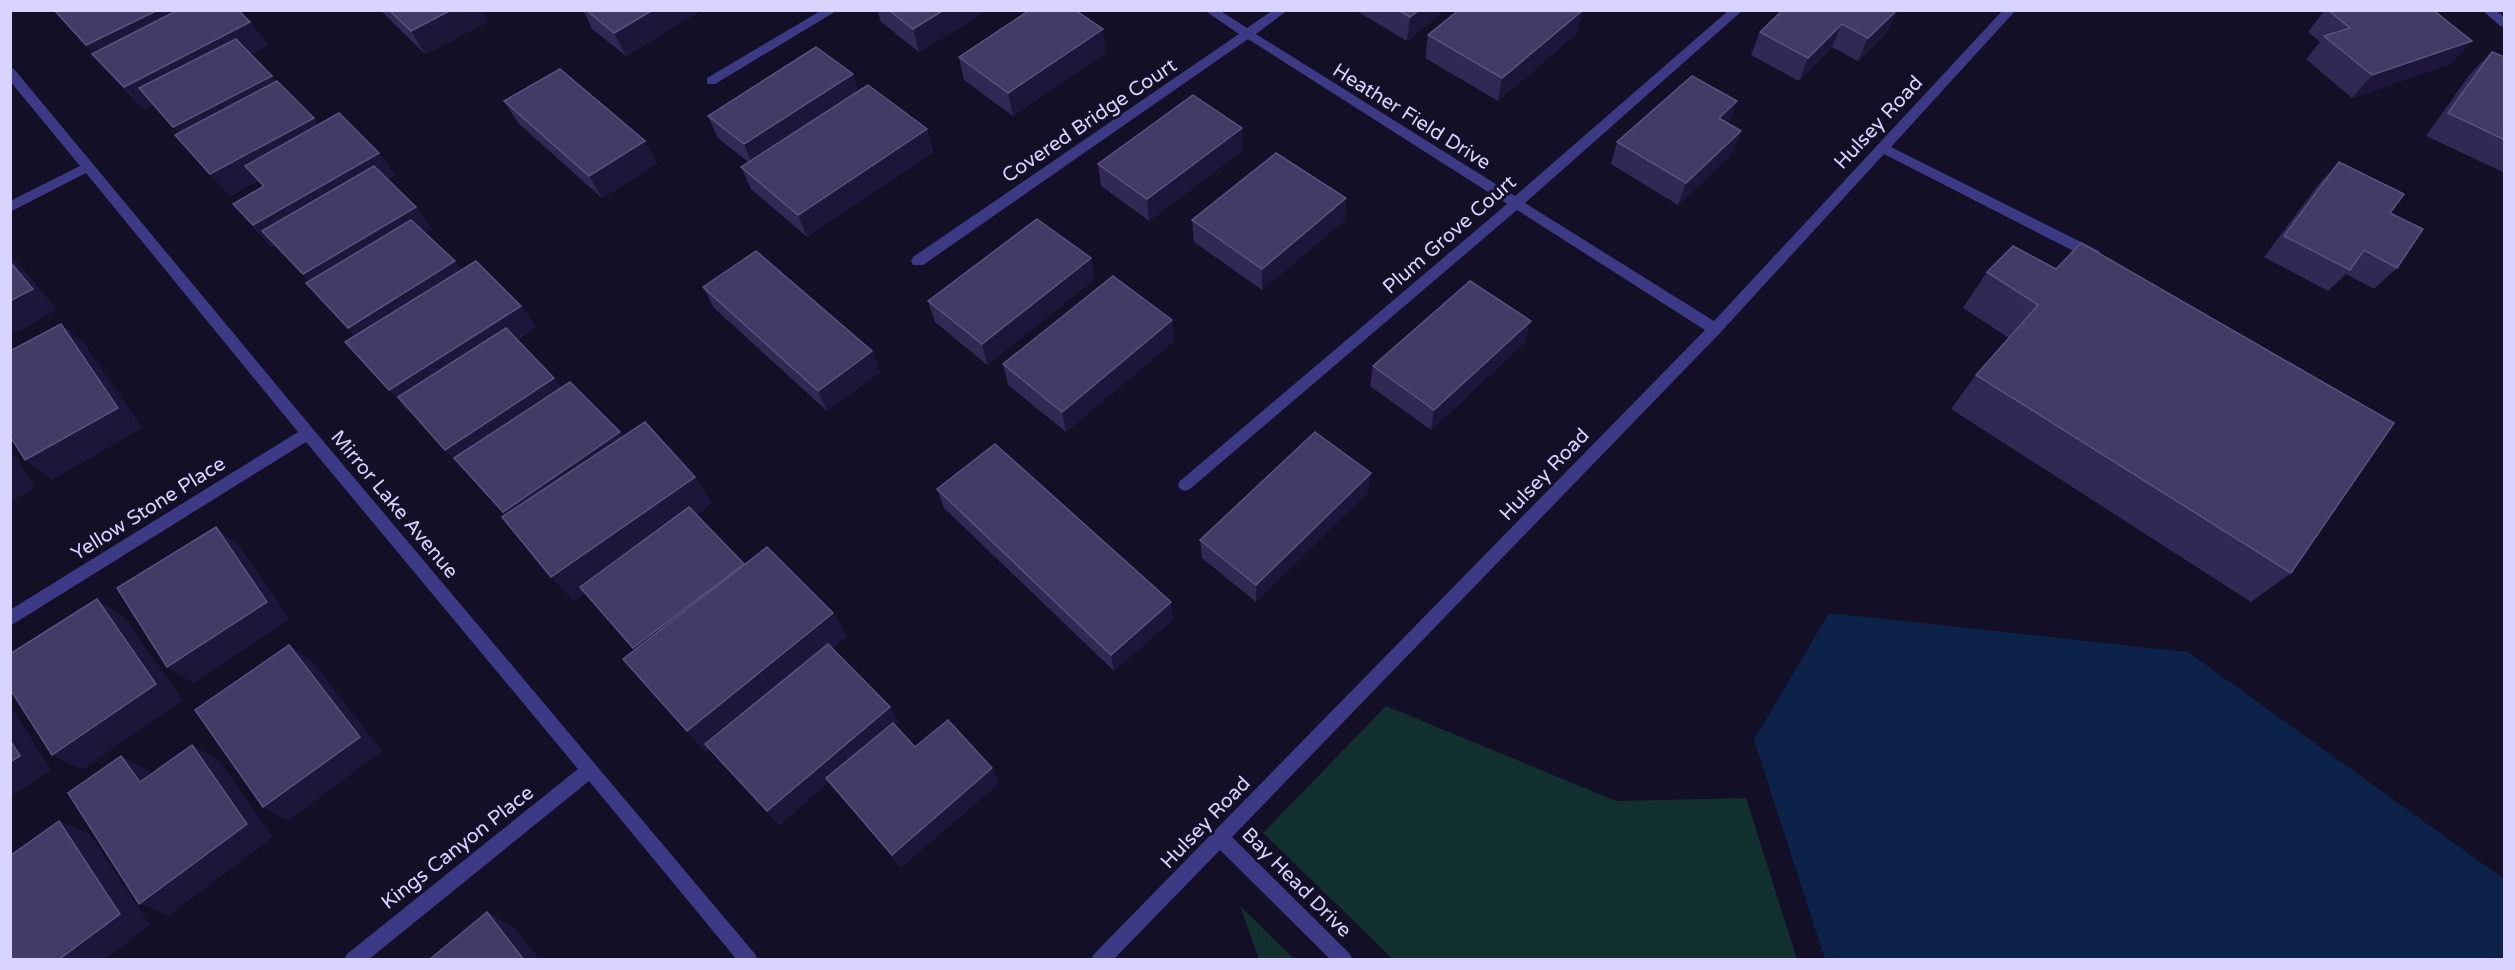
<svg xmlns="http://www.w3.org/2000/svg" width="2515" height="970" viewBox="0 0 2515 970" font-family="'Varela Round',sans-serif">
	<rect width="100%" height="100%" fill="#130f26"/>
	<!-- green -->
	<g fill="#12302f">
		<polygon points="1386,706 1616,801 1746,798 1797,959 1393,959 1263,833"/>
		<polygon points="1240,906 1294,959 1259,959"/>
	</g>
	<!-- water -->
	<polygon fill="#0c2248" points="1829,613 2188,652 2504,879 2504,959 1825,959 1754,740"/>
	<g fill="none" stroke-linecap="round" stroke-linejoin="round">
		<!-- minor -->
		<g fill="#3d3a85" fill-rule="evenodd">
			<polygon points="822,10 838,10 715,84 707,84 707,78"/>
			<polygon points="1204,10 1219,10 1247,28 1273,10 1288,10 1256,34 1515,196 1729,10 1743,10 1525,203 1714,321 2003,10 2016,10 1891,147 2099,251 2101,255 2099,259 2089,259 1884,154 1720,333 1232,837 1350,954 1353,960 1331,960 1220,850 1113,960 1091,960 1094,954 1705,330 1517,210 1190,489 1185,491 1180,489 1178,485 1180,481 1507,204 1248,39 923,265 913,265 911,261 913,257 1239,34"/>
			<polygon points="2482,10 2496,10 2504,17 2504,27 2500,26"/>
			<polygon points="10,68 14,69 313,429 755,954 758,960 737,960 589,781 368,960 344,960 347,954 578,769 306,442 10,626 10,610 298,432 86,173 10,212 10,201 80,166 10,81"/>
		</g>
	</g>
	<!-- wall -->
	<g fill="#312854">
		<polygon points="380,10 481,10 488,22 425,54"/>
		<polygon points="583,10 702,10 626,56 592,29"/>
		<polygon points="877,10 988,10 919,52 881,22"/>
		<polygon points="1355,10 1445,10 1407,41"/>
		<polygon points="1783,10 1888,31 1858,61 1832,47 1799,81 1751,55 1760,32"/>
		<polygon points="2325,10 2433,10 2472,41 2451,64 2352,98 2306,59 2320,42 2308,32"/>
		<polygon points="55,11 250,22 268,45 251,54 277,82 319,125 379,153 395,175 387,180 432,229 425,233 462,270 521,306 536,327 517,340 554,378 561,387 623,437 712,503 696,515 744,565 833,613 847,636 832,648 899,722 895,725 915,747 999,783 901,867 829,782 779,825 710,749 706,752 687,731 635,650 585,593 573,601 505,515 464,469 463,470 409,409 407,411 355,336 306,283 309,281 275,245 272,247 233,204 263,187 258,181 230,196 179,133 154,105 145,110 113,77 92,54 93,53"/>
		<polygon points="1582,11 1576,34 1498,101 1425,58 1428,35"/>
		<polygon points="1106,52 1013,116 964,80 959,57"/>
		<polygon points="2492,52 2505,57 2505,173 2426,136 2470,74"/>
		<polygon points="858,91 927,129 933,152 807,237 751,189 741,167 748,162 718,138 708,116"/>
		<polygon points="504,101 645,141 657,164 602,198 518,123"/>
		<polygon points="1729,124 1741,131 1732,153 1678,205 1611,164 1617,142"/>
		<polygon points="1243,150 1149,221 1101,186 1098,164"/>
		<polygon points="2339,162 2390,213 2397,268 2374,289 2346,274 2328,291 2264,257 2318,185"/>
		<polygon points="1346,198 1345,220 1262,290 1194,242 1192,220"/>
		<polygon points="1091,258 1094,280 987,365 935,322 928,301"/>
		<polygon points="2056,269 2291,573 2251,602 1951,409 1976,375 2009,338 1963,308 1987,272"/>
		<polygon points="703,287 872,351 880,372 827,411 714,308"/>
		<polygon points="1172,320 1174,341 1066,432 1008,385 1003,364"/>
		<polygon points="1525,342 1431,430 1370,386 1373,366"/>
		<polygon points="937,489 1173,619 1114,671 944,508"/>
		<polygon points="1368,492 1256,602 1202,558 1200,540"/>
	</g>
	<!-- shaded-wall -->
	<g fill="#1d163a">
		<polygon points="158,10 197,10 106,68 86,45"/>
		<polygon points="451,10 481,10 488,22 425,54 411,31"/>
		<polygon points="653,10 702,10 626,56 614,33"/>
		<polygon points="944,10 988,10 919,52 913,29"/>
		<polygon points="1419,10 1445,10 1407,41 1410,17"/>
		<polygon points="1897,10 1898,10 1888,31 1858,61 1868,38"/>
		<polygon points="1582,11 1576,34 1498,101 1502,78"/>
		<polygon points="250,22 268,45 145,110 124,87"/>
		<polygon points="1842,24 1832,47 1799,81 1808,58"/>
		<polygon points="1103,29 1106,52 1013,116 1008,93"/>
		<polygon points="2472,41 2451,64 2352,98 2372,75"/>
		<polygon points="853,74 860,97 753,167 744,144"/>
		<polygon points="272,76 290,98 193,150 173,127"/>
		<polygon points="1737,101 1729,124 1719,118"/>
		<polygon points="314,118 331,141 245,166 258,181 230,196 210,174"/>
		<polygon points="1242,128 1243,150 1149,221 1147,199"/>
		<polygon points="927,129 933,152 807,237 798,215"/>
		<polygon points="1741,131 1732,153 1678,205 1686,183"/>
		<polygon points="645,141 657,164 602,198 589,176"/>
		<polygon points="379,153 395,175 276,245 262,231 275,245 272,247 253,225"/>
		<polygon points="1346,198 1345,220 1262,290 1262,269"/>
		<polygon points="416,207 432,229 322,296 303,274"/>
		<polygon points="10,253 57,310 10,336"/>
		<polygon points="1091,258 1094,280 987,365 982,344"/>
		<polygon points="455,261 470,282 366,348 348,328"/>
		<polygon points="521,306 536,327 407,411 389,390"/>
		<polygon points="1172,320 1174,341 1066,432 1062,412"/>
		<polygon points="1531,321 1525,342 1431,430 1434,410"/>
		<polygon points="61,324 85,344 142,428 52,480 25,460"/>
		<polygon points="872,351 880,372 827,411 818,391"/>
		<polygon points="554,378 569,398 463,470 445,450"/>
		<polygon points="620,432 634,452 520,531 503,512"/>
		<polygon points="10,447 35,488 10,502"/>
		<polygon points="1371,473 1368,492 1256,602 1256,585"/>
		<polygon points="695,477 712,503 573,601 551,577"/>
		<polygon points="216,527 239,546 290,619 193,683 167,667"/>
		<polygon points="744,564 756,582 648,664 633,648"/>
		<polygon points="97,599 123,616 183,700 82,770 52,755"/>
		<polygon points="1171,602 1173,619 1114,671 1111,655"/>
		<polygon points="833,613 847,636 706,752 687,731"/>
		<polygon points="289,645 312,661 382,751 288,821 263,807"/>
		<polygon points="10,705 51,770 10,797"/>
		<polygon points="890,707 899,722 779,825 767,811"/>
		<polygon points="192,745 218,759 273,837 169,915 139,904"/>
		<polygon points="121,756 149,771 167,796 140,782"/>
		<polygon points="992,768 999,783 901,867 892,855"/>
		<polygon points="59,821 90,834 150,925 104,960 58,960"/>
		<polygon points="487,912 515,928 540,960 524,960"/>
	</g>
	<!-- building -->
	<g fill="#433a66" stroke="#5a527e" stroke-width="1.5">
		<polygon points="57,10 158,10 86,45 55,11"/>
		<polygon points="178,10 238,10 250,22 124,87 92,54"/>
		<polygon points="389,10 451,10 411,31"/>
		<polygon points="586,10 653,10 614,33"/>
		<polygon points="889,10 944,10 913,29"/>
		<polygon points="1030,10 1075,10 1103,29 1008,93 959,57"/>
		<polygon points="1398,10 1419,10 1410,17"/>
		<polygon points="1459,10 1580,10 1582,11 1502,78 1428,35"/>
		<polygon points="1783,10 1897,10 1868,38 1842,24 1808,58 1760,32"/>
		<polygon points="2328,10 2433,10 2472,41 2372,75 2324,36 2350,28"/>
		<polygon points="236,39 272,76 173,127 139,88"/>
		<polygon points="816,47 853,74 744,144 708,116"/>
		<polygon points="2492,52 2505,57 2505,140 2448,113"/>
		<polygon points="560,69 645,141 589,176 504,101"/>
		<polygon points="1692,76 1737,101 1719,118 1741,131 1686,183 1617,142"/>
		<polygon points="277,81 314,118 210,174 175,135"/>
		<polygon points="868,85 927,129 798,215 741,167"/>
		<polygon points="1193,95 1242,128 1147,199 1098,164"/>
		<polygon points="339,113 379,153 253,225 233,204 264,186 245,166"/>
		<polygon points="1276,153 1346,198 1262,269 1192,220"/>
		<polygon points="2339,162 2404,194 2390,213 2423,229 2397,268 2364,250 2350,270 2284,236"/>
		<polygon points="374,166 416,207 303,274 262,231"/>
		<polygon points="1037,219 1091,258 982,344 928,301"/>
		<polygon points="411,220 455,261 348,328 306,283"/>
		<polygon points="2081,243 2394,423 2291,573 1976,375 2038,305 1987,272 2013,246 2056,269"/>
		<polygon points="756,251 872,351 818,391 703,287"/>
		<polygon points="476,261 521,306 389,390 345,342"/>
		<polygon points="10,262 33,289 10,301"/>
		<polygon points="1113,276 1172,320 1062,412 1003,364"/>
		<polygon points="1470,281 1531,321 1434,410 1373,366"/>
		<polygon points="61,324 118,408 25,460 10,436 10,351"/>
		<polygon points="506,328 554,378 445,450 398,397"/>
		<polygon points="570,382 620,432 503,512 454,458"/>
		<polygon points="645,422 695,477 551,577 502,517"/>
		<polygon points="1315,432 1371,473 1256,585 1200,540"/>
		<polygon points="995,444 1171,602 1111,655 937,489"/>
		<polygon points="689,507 744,564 633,648 580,587"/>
		<polygon points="216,527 267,602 167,667 117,588"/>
		<polygon points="767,547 833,613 687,731 623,659"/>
		<polygon points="97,599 156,684 52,755 10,689 10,654"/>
		<polygon points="828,644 890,707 767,811 705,744"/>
		<polygon points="289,645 360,737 263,807 195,710"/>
		<polygon points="948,720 992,768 892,855 826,778 893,723 915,747"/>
		<polygon points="10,740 20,756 10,762"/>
		<polygon points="192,745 247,824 139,904 68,793 121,756 140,782"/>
		<polygon points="59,821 120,914 58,960 10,960 10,856"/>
		<polygon points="487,912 524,960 429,960"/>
	</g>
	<g text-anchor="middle" stroke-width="6" stroke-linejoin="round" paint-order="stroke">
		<!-- street labels -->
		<g font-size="20" fill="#d9d4ff" stroke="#130f26">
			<text transform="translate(1412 116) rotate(32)" y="7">Heather Field Drive</text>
			<text transform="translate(1089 120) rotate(-34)" y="7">Covered Bridge Court</text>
			<text transform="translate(1878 122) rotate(-47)" y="7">Hulsey Road</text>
			<text transform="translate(1449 234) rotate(-41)" y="7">Plum Grove Court</text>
			<text transform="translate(1544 474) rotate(-46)" y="7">Hulsey Road</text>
			<text transform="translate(395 504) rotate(50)" y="7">Mirror Lake Avenue</text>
			<text transform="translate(148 508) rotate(-32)" y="7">Yellow Stone Place</text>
			<text transform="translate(1205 822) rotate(-46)" y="7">Hulsey Road</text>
			<text transform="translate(457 847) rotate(-38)" y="7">Kings Canyon Place</text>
			<text transform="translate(1297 882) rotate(45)" y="7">Bay Head Drive</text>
		</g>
	</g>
	<!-- border -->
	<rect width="2515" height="970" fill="none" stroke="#d9d4ff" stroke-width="24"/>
</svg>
